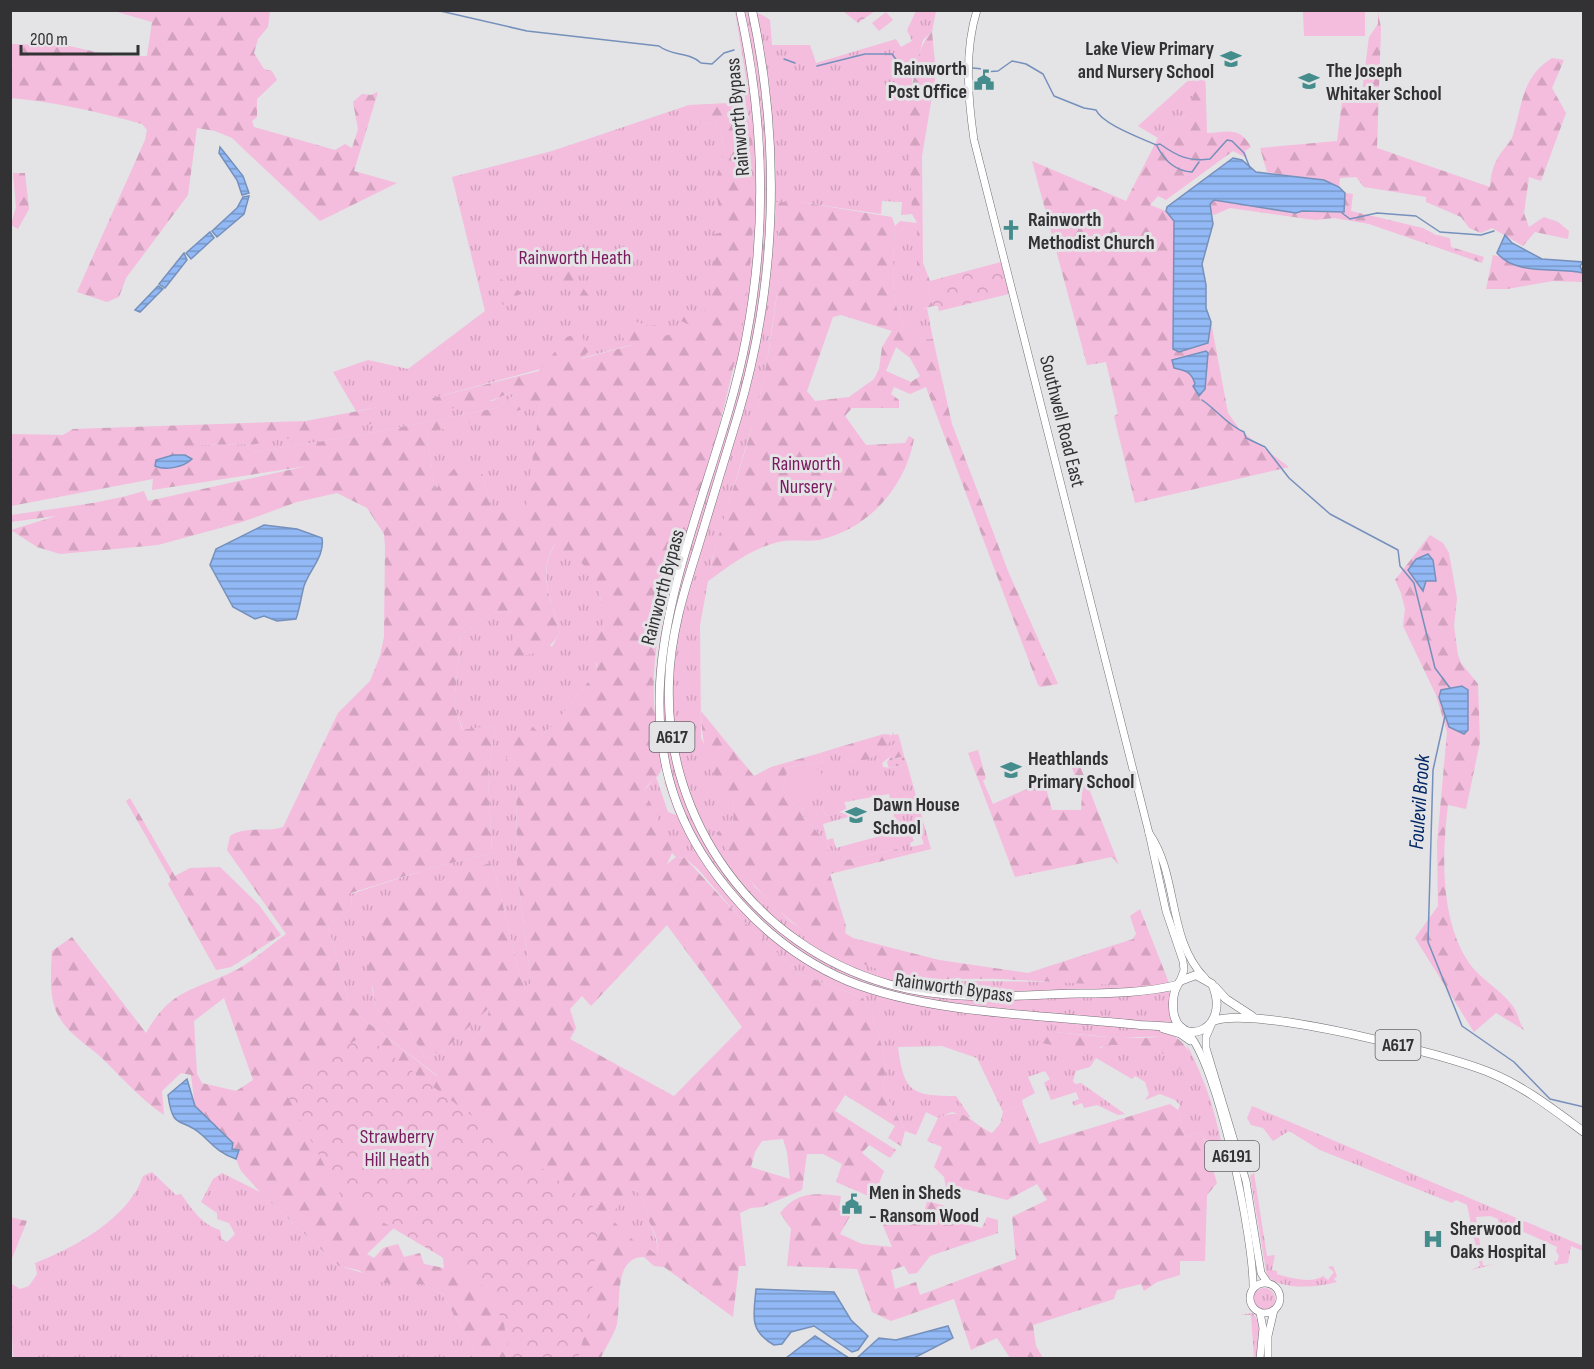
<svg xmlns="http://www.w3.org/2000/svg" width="1594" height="1369" viewBox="0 0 1594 1369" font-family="'Sofia Sans Condensed',sans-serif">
	<defs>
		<pattern id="grass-tufts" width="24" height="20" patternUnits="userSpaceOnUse" patternTransform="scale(1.5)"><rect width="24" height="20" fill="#f4bcdd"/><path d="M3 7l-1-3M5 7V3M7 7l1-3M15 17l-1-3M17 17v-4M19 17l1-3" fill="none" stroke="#d2a2be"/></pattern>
		<pattern id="forest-firs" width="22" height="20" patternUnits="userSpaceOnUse" patternTransform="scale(1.5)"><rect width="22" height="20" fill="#f4bcdd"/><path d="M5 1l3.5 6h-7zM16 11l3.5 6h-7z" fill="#d2a2be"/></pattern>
		<pattern id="park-crowns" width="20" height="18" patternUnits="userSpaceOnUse" patternTransform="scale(1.5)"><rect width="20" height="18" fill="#f4bcdd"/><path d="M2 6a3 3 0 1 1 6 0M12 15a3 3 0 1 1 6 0" fill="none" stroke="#d2a2be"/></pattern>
		<pattern id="garden-dots" width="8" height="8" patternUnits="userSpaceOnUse" patternTransform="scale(1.5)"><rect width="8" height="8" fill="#f4bcdd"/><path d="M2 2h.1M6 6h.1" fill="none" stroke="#d2a2be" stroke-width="1.8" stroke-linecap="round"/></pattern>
		<pattern id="water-rules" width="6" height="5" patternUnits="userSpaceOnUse" patternTransform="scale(1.5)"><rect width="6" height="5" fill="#92b9f5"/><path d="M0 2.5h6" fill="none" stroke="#7897c7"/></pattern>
	</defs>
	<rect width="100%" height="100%" fill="#e4e3e6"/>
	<!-- grass -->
	<g fill="url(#grass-tufts)" fill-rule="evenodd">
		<path d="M735,11C750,11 758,11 770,20L772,45H810L816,63L896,39L901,47L912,41L907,30L916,11H936L932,32L923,40L912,80V214L901,215L902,202L882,201L881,214L799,202L774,203L779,236L772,286L777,293L766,369L755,416L712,559L700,625L701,738L734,801L733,822L716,833L755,887L791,922L834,950L880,969L905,975L953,981L1169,983L1171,1025L1164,1036L1121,1038L1055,1032L1101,1048L1105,1045C1143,1045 1173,1044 1188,1085L1194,1086L1187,1045C1207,1083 1219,1122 1225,1165L1215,1168L1202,1132L1185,1137L1178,1110L1180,1105L1175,1100L1160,1094L1145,1100L1149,1094L1145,1082L1135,1076L1132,1079L1096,1058L1090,1067L1076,1071L1073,1081L1075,1084L1081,1083L1125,1114L1118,1115L1097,1105L1084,1108L1082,1103L1074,1106L1072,1102L1079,1099L1076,1092L1051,1100L1044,1083L1050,1079L1045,1071L1028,1077L1035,1093L1022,1100L1023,1105L1003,1112L977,1058L942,1046L898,1047C904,1092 911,1096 956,1096L971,1118L952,1112L938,1118L926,1112L916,1135L905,1131L882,1088L886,1070L883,1050L872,1012L863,998L800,974L741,919L698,869L685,858L676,857L672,853L644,790L656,777L668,812L676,815L664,782L669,785C638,687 665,602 695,509C710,462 724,416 735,368L664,336L432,398L492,401L511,392L516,394L496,408L356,436L252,452H212L193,445L256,444L379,407L356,411L333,372L368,360L408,369L485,311L452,177L552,151L689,105L695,122L714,124L721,131L724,153L751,123C747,112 741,95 747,84Z"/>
		<polygon points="1192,77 1192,111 1158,138 1138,126"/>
		<path d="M900,221L917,223V276L923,309L927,308L933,339C882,343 894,256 895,226Z"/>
		<polygon points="540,404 527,506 493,516 483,475 435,491 427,433"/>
		<path d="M556,543C579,556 599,575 601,602L613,610L598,632L596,672L554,725L541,735L513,749L498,780L516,777L517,870L531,983L525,988L520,977L495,872L489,863L461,876L369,967L375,1008L397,1032L409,1030C412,1041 423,1048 424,1058L444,1050L492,1004L483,1029L438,1076L363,1019L349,1003L328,926L352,907L351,894L431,868L492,853L488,777L495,725L463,731L454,704L461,635L491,613L515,611L552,647L560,632C552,600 536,574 556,543Z"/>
		<path d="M893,732L894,735L898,734L900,740L885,751L891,756L882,763L883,767L890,768L907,764L931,849L903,856L897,849L847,860L839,853L828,850L827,844L802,814L805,810L792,803L782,787L789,767L824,762L820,753L836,748L839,756H845L848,762C868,759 886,752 893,732ZM889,794L895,821L899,820L897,834L885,837L882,828L879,829L880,836L836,848L833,838L827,840L823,824L848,817L847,811L825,816L823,806ZM919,822L917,826L924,844L911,847L910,843L914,841L907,824Z"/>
		<polygon points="1252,1106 1583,1246 1583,1251 1571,1246 1568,1263 1555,1265 1554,1261 1557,1262 1559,1256 1556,1251 1557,1247 1515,1228 1512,1235 1508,1234 1507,1225 1499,1226 1498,1219 1490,1216 1476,1217 1483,1266 1495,1264 1471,1270 1480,1266 1467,1205 1456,1200 1452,1203 1320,1150 1289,1131 1273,1141 1263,1128 1251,1125 1247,1118"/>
		<path d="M152,1172L176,1195L181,1194C191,1208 202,1225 220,1230L222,1239L227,1242L235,1234L229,1223L217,1219V1213L201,1202L213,1179L222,1173L260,1192L339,1266L370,1275L422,1284L442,1294L473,1347L475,1358H13L10,1283L20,1289L29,1286L37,1274L35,1263C74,1248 129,1218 143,1176Z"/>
		<path d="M1254,1173L1267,1256L1275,1255L1272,1270L1277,1271V1274C1290,1278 1312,1284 1323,1276L1328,1280L1334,1272L1328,1267L1333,1266L1337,1276L1334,1279L1337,1282C1318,1287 1283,1291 1267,1276L1250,1176Z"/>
		<path d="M633,1189C646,1197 645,1205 648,1218C652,1232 659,1239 657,1255L639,1243H635L608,1217Z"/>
		<circle cx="1264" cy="1299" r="11"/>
		<polygon points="1253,1313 1261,1326 1258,1358 1254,1358 1251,1315 1240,1315"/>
	</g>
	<!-- forest -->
	<g fill="url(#forest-firs)" fill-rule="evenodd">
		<path d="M114,11H270L268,27L258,39L254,53L264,69L272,71L277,80L257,99V117L252,121L254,127L335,150L345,144L352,148L358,129L353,102L362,94L371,95L378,92L354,171L397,183L320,221L232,138L215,131L197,128L188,195L126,278L119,297L107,302L77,292L145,140L147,130L142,124C99,112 55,102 11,98V44L69,46L114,56H147L152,22Z"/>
		<path d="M1378,11L1381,28L1377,148L1490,187C1491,172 1494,161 1504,149C1507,145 1510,142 1512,138C1523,106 1520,78 1552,58L1564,60L1552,88L1566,113L1541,181L1529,177L1524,213L1529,227L1544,217L1558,222L1569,231L1568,239L1535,232L1523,246L1492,228L1481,233L1469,228L1461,217L1426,202V197L1364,187L1356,177L1340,178L1339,187C1317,178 1291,177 1267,172L1260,148L1337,141L1342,102L1361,100L1369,37L1378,24Z"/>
		<path d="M932,32L936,73L922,156L923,263L930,281L929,294L933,306L922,309L917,276V223L912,214C911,171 901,60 932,32Z"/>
		<path d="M1205,65L1207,133C1229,132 1239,126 1251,147L1245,151L1247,158L1233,151L1166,200L1158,196L1150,205L1166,211L1174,221L1173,348L1179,351L1208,343L1211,322L1228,413L1241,431L1289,467L1135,503L1114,416L1118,414L1106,362L1087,365L1032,161L1126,201L1158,138L1192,111V77ZM1208,352L1205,389L1193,386L1195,384L1187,370L1174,368Z"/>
		<path d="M728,103L740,105L751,123C763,258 737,367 700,495C686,544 666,592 657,644C652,673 653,705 657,734C658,745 665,760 661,770C659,778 648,782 644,790L671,846L672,853L667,864L676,857L685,858L741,919L800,974L863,998L872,1012L883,1050L886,1070L882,1088L905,1131L901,1146L888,1138L895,1126L845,1095L835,1111L896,1150L890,1158L869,1145L862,1153L884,1171L873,1198L836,1182L842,1164L823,1154H807L802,1190L762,1207L751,1208L740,1213L746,1266H739L733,1317L664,1267L654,1266L644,1257C613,1256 621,1305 617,1324C614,1335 605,1348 601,1358H475L473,1347L442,1294L422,1284L383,1283L358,1270L339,1266L260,1192L241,1171L236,1159L239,1150L232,1149L233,1143L195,1106L191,1075L181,1073L162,1091L164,1115C141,1099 125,1081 105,1061C89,1045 66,1034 56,1011C49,993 51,971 52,951L72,937L146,1033C170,990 192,991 232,972C251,963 269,946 286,934L227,850L230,836C246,825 266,833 283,827L338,713L370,681L380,656L384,637L385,546L384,534L367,508L337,493L297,502L242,522L158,545L60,554L37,547L11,530L56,516L11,522V515C56,508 101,504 144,491L148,501L307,466L152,490L153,479L11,506V434L63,435L73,429L306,421L379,407L371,424L256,444L195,445L213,452H252L356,436L496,408L516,394L511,392C487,404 463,409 437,409L432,398L539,371L567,337L580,332L589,351L581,359L632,345L622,337L621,329L631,320L649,326L662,324L664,336L696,328L681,321L674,308H684L699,315L709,307L721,314L720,301L712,294L714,259L702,238L722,232L715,181L724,153L721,131L714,124L694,122L689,105ZM540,405L526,506L493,515L483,475L473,464H458L435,490L427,433ZM555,544L559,553L569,551C586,566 599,580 601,602L612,610L598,632L592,656L597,663L596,672L554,725L541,735L527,721L521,722L498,780L516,778L517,870L531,983L525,988L520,977L495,872L489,863C460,876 421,883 396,900C385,907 375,920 366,930L368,973L373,989L375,1008L397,1032L409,1030C412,1041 423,1048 424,1058L444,1050L491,1006L483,1029L437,1076L363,1019L349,1003L328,926L352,907L351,893L431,868L492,853L488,777L495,725L462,730L454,704L461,635L491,613L515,611L512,657C533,655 550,652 560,632C552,601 536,574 555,544ZM667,925L742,1027L674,1096L570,1039L576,1028L570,1009L582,996L591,1006ZM224,998L253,1080L236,1091L202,1083L197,1074L194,1021ZM433,1111L437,1120L458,1128C461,1137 465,1147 464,1157C461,1172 451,1183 451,1199L482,1212L483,1221C519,1213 550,1248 589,1238C594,1276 587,1312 573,1347L543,1334V1313C533,1302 501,1285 486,1285L471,1272L478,1254L460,1246L442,1250L444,1268L424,1264L420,1253L404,1257L398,1244L383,1248L374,1258L367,1254L396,1226L392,1221C415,1207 441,1182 439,1153C438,1141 431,1128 427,1117ZM783,1139L787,1152L790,1179L751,1167L755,1152L762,1141ZM633,1189C646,1197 645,1205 648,1218C652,1232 660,1236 657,1255L639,1242H635L609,1217Z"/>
		<polygon points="13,173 25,173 29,209 18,229 11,225 16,207"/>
		<polygon points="1345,193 1353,194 1351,211 1423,228 1436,235 1450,238 1451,247 1484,257 1482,263 1369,224 1334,218 1315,220 1230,208 1214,215 1210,211 1210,204 1215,200 1296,213 1302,211 1343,212"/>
		<path d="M774,202H799L892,217L895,226C894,256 882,343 933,339L952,424L1008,571L1058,684L1041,687L1038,685L926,387L910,394L894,387L891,394L899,400V408H852L845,416L866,445L905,443L909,436L914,439C905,488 868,529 819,540C806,542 791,539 778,542C750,549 729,566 707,582C719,525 741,471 755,415C766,375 772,334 777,293L771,286L779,236ZM841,315L892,331L882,347L879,369L874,379L849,397L815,401L807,391L833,317ZM896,347L910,358L920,376L911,382L886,371Z"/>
		<polygon points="1493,255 1548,267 1583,271 1583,282 1553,281 1507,289 1486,289"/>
		<polygon points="570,260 577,280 589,296 579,301 564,284 559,271"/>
		<polygon points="501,279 522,293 503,305 496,285"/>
		<path d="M1430,535L1443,543L1449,553L1457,598L1454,626L1458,655L1461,663L1478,684L1480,742L1466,809L1448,805C1442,854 1440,916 1467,960C1479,979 1499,988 1512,1005C1518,1012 1519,1023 1524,1030L1496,1013L1474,1032L1415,938L1438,906L1437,843L1447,732L1436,695L1403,626L1405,609L1401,593L1395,580Z"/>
		<path d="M701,711L754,776L771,767L820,753L824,762L789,767L782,787L792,803L805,810L802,814L827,844L828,850L839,853L847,860L897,849L903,856L830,874L846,926L845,933L853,938L939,960L1028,973L1133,939L1136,934L1130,916L1140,909L1169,983L1136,986C1092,984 1048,982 1004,979C971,978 940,981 908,976C826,963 758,902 716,833L733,822L734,801C709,781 701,740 701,711Z"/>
		<polygon points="884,734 891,735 890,742 870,759 848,762 845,756 839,756 836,748"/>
		<polygon points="900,740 904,756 894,759 885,751"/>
		<polygon points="978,750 986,778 983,781 993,804 1044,781 1052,810 1081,810 1082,794 1072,768 1078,761 1119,865 1112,857 1015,877 968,753"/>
		<polygon points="130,798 175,876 190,868 220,867 259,905 281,935 231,967 216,970 168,884 171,880 126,801"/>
		<path d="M1055,1032C1074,1034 1155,1044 1166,1033C1194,1043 1190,1061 1194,1086L1188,1085C1173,1045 1143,1045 1105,1045C1094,1053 1055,1045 1040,1043L1044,1037Z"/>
		<path d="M1170,1104L1178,1110L1185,1137L1202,1132L1217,1183L1207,1195L1205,1261H1180V1275L1157,1282L1144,1291L1141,1284L1117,1290L1114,1299L1033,1325L1036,1346L1043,1358H1010L997,1338L971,1350L954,1299L891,1321L872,1312L857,1269L787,1266L791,1229L780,1213C797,1191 816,1193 841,1196L839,1210L850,1216L840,1234L862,1244L892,1247L879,1216L899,1223L913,1210L924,1213L927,1201L956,1209L953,1221L982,1228L987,1217L998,1220V1233L930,1256L917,1273L909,1274L904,1266L891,1270L895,1289L916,1282L920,1295L1016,1259L1012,1217L1047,1200L1037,1184L1007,1200L965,1189L958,1192L946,1188L944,1177L934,1167L942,1147L927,1141L938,1118C967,1106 968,1122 992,1133L1000,1124L1003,1112L1023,1105L1039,1144Z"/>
		<polygon points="10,1217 27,1221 11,1261 10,1261"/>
	</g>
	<!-- park -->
	<g fill="url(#park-crowns)">
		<polygon points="843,11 875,11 858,23"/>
		<polygon points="1001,262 1009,294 939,311 938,306 933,306 929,294 930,281"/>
		<polygon points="364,1035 599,1211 590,1314 578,1358 509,1358 504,1323 485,1288 462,1269 342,1198 282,1086"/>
	</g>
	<!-- garden -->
	<g fill="url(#garden-dots)">
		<polygon points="891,756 895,759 904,756 907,764 889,768 887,762"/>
		<polygon points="901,824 897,834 885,837 882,828"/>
	</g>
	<!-- pitch -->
	<g fill="#f4bcdd">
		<polygon points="1303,11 1365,11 1365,36 1304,36"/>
		<polygon points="886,12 893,20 879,31 872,23"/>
		<polygon points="820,769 825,785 795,793 791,777"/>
		<polygon points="844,801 847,811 825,816 823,806"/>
	</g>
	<!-- water -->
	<g fill="url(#water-rules)" stroke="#7590bb" stroke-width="1.5">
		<polygon points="220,147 243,176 249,193 242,195 237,180 219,153"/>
		<polygon points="1233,158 1242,160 1256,172 1324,180 1339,187 1345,193 1344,212 1302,211 1296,213 1214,200 1210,204 1213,224 1202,264 1206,285 1206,308 1211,322 1208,343 1179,352 1173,349 1174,221 1166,211 1167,207"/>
		<polygon points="249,196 244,214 217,237 212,231 237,208 243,197"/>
		<polygon points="210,232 214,238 191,259 186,253"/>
		<path d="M1505,235L1512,243L1542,259L1583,262L1580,266L1583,273C1557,267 1516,276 1497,253Z"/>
		<polygon points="184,253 187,260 165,288 159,284"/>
		<polygon points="158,286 163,289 140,312 135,310"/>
		<path d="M1206,351L1208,353L1205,389L1199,396L1193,386L1195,384C1191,371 1186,371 1174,368L1172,360Z"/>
		<path d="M173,455H185L192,459C184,467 165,471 155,466L156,460Z"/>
		<path d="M264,525L297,529L322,538C325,556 310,569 304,586C301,597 300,608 296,619L277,621L264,616L255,619L233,607L210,565L216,549Z"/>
		<polygon points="1428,554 1433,560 1436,581 1426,581 1423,591 1408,570 1416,559"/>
		<polygon points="1462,686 1468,690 1468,730 1464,734 1449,727 1439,697 1441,690"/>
		<path d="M187,1079L195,1106L233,1143L232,1149L239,1150L236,1159C219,1153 214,1146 202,1135C181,1116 173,1132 168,1095Z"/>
		<path d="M756,1289L834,1292L851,1320L868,1336L858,1350L852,1352L814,1326L791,1332L782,1344L774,1345C748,1330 754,1315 756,1289Z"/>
		<polygon points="948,1326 953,1338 914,1358 857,1358 879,1338 896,1340"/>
		<polygon points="815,1336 849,1358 786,1358"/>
	</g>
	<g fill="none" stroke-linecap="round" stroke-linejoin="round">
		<!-- stream -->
		<g stroke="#7590bb" stroke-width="1.5">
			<path d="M436,10L527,31L659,46C671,56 690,52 701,63L712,64L724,53L734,50"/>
			<polyline points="784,59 795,63"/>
			<polyline points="817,66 865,54 892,54 900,65 906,69"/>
			<path d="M973,68L983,69L984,72L998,71L1012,61L1026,64L1043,74L1054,96L1084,108L1096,110C1102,124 1141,138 1156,145L1160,144C1177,156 1189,162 1210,159L1227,140L1232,141L1244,153L1250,168"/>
			<polyline points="924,69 965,68"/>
			<path d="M1157,146C1164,160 1175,171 1192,172L1199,162"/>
			<polyline points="1342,213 1350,219 1377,213 1416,216 1440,232 1481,235 1494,231"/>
			<path d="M1202,400C1217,410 1227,425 1244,432L1246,438L1265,447L1289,478L1330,514L1398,550L1400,566L1414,583L1435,668L1450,688"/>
			<polyline points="1445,716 1433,770 1428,942 1462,1026 1514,1062 1550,1099 1584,1107"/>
		</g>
		<!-- major casing -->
		<g stroke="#727174" stroke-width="8">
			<g id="major">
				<path d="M977,10C964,51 968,99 974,140L1149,833L1166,911L1183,961L1184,970L1180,981"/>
				<path d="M1149,833C1179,875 1167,940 1205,978"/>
				<polyline points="1212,1023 1206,1037 1206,1048 1246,1181 1261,1273 1267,1282"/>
				<polyline points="1163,1029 1180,1034 1190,1041"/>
				<path d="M1186,1031C1218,1061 1254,1242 1253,1288"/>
				<circle cx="1265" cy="1298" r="15"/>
				<polyline points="1260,1358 1263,1328 1260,1313"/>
				<polyline points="1268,1358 1268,1336 1274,1310"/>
			</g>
		</g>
		<!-- highway casing -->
		<g stroke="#727174" stroke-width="9">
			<g id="highway">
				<path d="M740,10C764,118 767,230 746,339C712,519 587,705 718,877C752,922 796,959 848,981C932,1015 1049,1015 1140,1025C1154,1026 1168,1026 1182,1028"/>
				<path d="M752,10C781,144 777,284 738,415C725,459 711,503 698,547C684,591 670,636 669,683C664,821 755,946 888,984C943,1000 1003,997 1060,994C1098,993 1141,994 1177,985"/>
				<path d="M1196,975L1212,984C1234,1034 1171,1052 1173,1003C1173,994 1175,988 1180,981Z"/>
				<polyline points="1215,987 1226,999 1252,1016"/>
				<path d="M1213,1021C1254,1005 1446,1054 1491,1073C1525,1087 1554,1110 1584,1132"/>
			</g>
		</g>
		<!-- major -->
		<use href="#major" stroke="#fff" stroke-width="7"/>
		<!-- highway -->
		<use href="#highway" stroke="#fff" stroke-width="8"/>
	</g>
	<!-- icons -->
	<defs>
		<g id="school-bare" transform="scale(1.62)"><path d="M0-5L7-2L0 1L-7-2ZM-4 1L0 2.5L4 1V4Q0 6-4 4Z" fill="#458d8d" stroke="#e4e3e6" stroke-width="2.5" paint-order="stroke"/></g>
		<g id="civic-bare" transform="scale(1.62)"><path d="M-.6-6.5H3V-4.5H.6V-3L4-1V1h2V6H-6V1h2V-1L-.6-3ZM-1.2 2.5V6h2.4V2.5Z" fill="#458d8d" stroke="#e4e3e6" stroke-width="2.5" paint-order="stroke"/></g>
		<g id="church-bare" transform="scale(1.62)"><path d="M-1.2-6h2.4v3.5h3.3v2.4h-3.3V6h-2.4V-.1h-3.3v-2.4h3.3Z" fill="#458d8d" stroke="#e4e3e6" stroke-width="2.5" paint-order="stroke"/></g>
		<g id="hospital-bare" transform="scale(1.62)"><path d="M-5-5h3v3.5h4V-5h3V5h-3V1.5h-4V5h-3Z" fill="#458d8d" stroke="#e4e3e6" stroke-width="2.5" paint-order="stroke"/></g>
	</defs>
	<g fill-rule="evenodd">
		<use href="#school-bare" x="1231" y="59"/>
		<use href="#civic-bare" x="984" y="80"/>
		<use href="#school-bare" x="1309" y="81"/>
		<use href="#church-bare" x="1011" y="230"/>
		<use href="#school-bare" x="1011" y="770"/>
		<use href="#school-bare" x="856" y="815"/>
		<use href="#civic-bare" x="852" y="1204"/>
		<use href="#hospital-bare" x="1433" y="1239"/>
	</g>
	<g text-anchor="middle" stroke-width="6" stroke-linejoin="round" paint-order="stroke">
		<!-- shield labels -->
		<g fill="#e4e3e6" stroke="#676669" stroke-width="1.5">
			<rect x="649.5" y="722" width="45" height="30" rx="4.5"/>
			<rect x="1375.5" y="1030" width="45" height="30" rx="4.5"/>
			<rect x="1205" y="1141" width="54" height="30" rx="4.5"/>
		</g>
		<g font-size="18" font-weight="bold" fill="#323133">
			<text x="672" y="743">A617</text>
			<text x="1398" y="1051">A617</text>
			<text x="1232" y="1162">A6191</text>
		</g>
		<!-- poi labels -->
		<g font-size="20" font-weight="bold" fill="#323133" stroke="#e4e3e6" text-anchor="start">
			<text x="1214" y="55" text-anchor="end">Lake View Primary<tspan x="1214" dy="23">and Nursery School</tspan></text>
			<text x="967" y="75" text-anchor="end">Rainworth<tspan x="967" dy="23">Post Office</tspan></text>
			<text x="1326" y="77">The Joseph<tspan x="1326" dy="23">Whitaker School</tspan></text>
			<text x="1028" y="226">Rainworth<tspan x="1028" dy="23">Methodist Church</tspan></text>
			<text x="1028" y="765">Heathlands<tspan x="1028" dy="23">Primary School</tspan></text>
			<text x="873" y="811">Dawn House<tspan x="873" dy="23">School</tspan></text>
			<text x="869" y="1199">Men in Sheds<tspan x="869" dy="23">- Ransom Wood</tspan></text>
			<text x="1450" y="1235">Sherwood<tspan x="1450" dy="23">Oaks Hospital</tspan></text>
		</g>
		<!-- street labels -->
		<g font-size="20" fill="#323133" stroke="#e4e3e6">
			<text transform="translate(737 117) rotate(-95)" y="7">Rainworth Bypass</text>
			<text transform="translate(1063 421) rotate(76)" y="7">Southwell Road East</text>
			<text transform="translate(662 587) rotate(-75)" y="7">Rainworth Bypass</text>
			<text transform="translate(954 987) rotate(8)" y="7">Rainworth Bypass</text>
		</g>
		<!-- park labels -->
		<g font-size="20" fill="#7a195e" stroke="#e4e3e6">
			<text x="575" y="264">Rainworth Heath</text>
			<text x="806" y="470">Rainworth<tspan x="806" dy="23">Nursery</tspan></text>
			<text x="397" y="1143">Strawberry<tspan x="397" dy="23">Hill Heath</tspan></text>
		</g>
		<!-- water labels -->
		<g font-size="21" font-style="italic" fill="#002665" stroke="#e4e3e6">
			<text transform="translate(1419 802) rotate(-86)" y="7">Foulevil Brook</text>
		</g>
	</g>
	<!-- border -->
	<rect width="1594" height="1369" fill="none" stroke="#323133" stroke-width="24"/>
	<!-- scale -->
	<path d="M21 45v9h117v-9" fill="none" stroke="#323133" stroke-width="3"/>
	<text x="30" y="45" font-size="18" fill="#323133" stroke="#e4e3e6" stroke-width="4.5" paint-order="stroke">200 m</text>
</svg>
